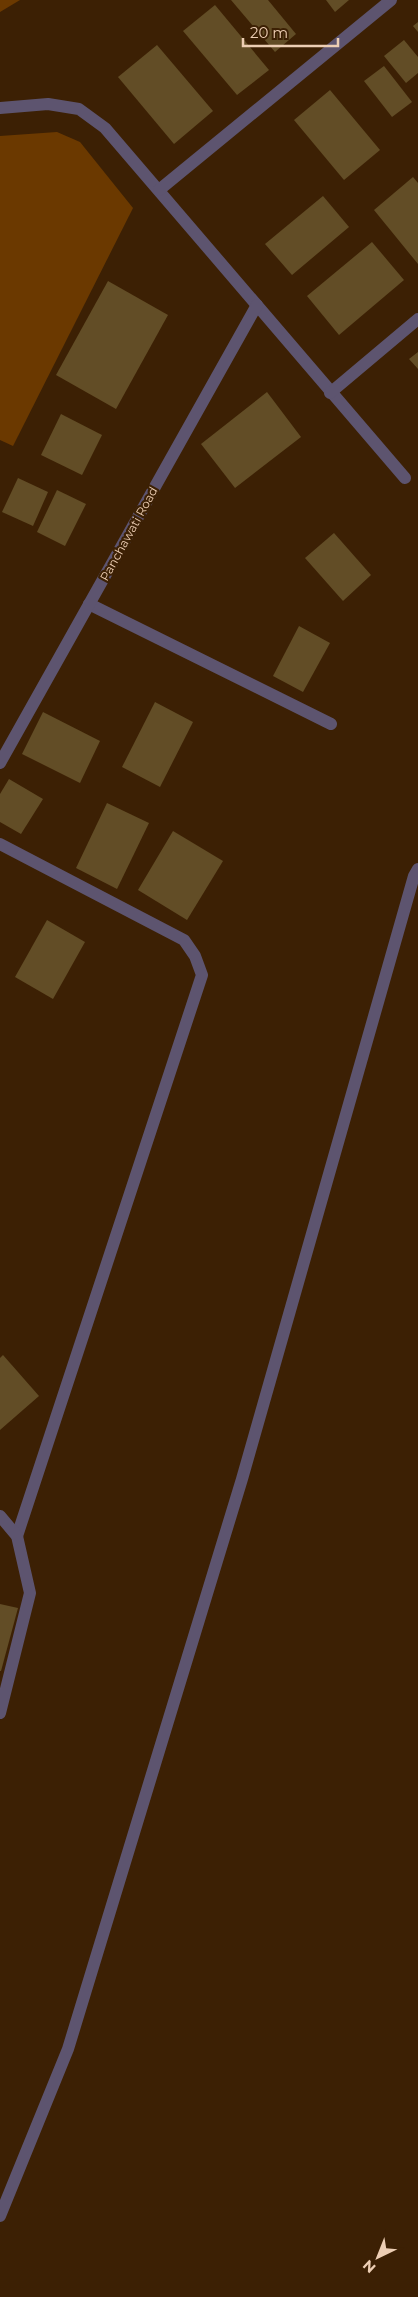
<svg xmlns="http://www.w3.org/2000/svg" width="418" height="2297" viewBox="0 0 418 2297" font-family="Montserrat,sans-serif">
	<rect width="100%" height="100%" fill="#3c2004"/>
	<!-- green -->
	<g fill="#6b3900">
		<polygon points="0,0 20,0 0,12"/>
		<polygon points="57,132 80,142 133,208 13,446 0,440 0,136"/>
	</g>
	<!-- building -->
	<g fill="#624d26">
		<polygon points="231,0 268,0 296,34 275,52"/>
		<polygon points="326,0 349,0 335,12"/>
		<polygon points="215,5 269,70 237,95 183,31"/>
		<polygon points="418,22 418,32 413,26"/>
		<polygon points="404,40 418,57 418,73 406,83 384,56"/>
		<polygon points="157,45 213,111 174,144 118,77"/>
		<polygon points="384,66 412,102 392,117 364,81"/>
		<polygon points="330,90 380,150 344,180 294,120"/>
		<polygon points="413,177 418,183 418,264 374,210"/>
		<polygon points="323,196 349,227 292,275 265,244"/>
		<polygon points="372,242 404,280 339,335 307,296"/>
		<polygon points="108,281 168,315 116,409 56,375"/>
		<polygon points="418,352 418,369 409,359"/>
		<polygon points="267,392 301,437 235,488 201,444"/>
		<polygon points="61,414 102,435 82,475 41,455"/>
		<polygon points="18,478 48,492 33,526 2,512"/>
		<polygon points="57,490 86,504 65,546 37,532"/>
		<polygon points="334,533 371,575 343,601 305,558"/>
		<polygon points="299,626 330,643 303,692 273,676"/>
		<polygon points="155,702 193,722 160,787 122,767"/>
		<polygon points="43,712 100,741 80,783 22,754"/>
		<polygon points="9,779 43,799 21,834 0,822 0,794"/>
		<polygon points="107,803 149,823 117,889 76,868"/>
		<polygon points="173,831 223,861 187,920 138,890"/>
		<polygon points="47,920 85,942 53,999 15,977"/>
		<polygon points="3,1355 39,1396 0,1430 0,1358"/>
		<polygon points="0,1604 18,1608 1,1671 0,1671"/>
	</g>
	<g fill="none" stroke-linecap="round" stroke-linejoin="round">
		<!-- service -->
		<g stroke="#5d546f" stroke-width="12">
			<polyline points="0,108 48,104 79,109 105,128 405,478"/>
			<polyline points="159,190 391,0"/>
			<polyline points="330,393 418,319"/>
			<polyline points="89,604 331,724"/>
			<polyline points="0,763 257,305"/>
			<polyline points="0,844 184,940 195,956 202,975 17,1536"/>
			<polyline points="0,1516 17,1536 30,1593 0,1713"/>
			<polyline points="0,2216 68,2049 242,1479 414,876 418,869"/>
		</g>
	</g>
	<g text-anchor="middle" stroke-width="4.5" stroke-linejoin="round" paint-order="stroke">
		<!-- street labels -->
		<g font-size="12" fill="#edceb4" stroke="#3c2004">
			<text transform="translate(129 534) rotate(-61)" y="4">Panchawati Road</text>
		</g>
	</g>
	<!-- north arrow -->
	<g transform="translate(378 2257) rotate(223)" stroke="#3c2004" stroke-width="4" paint-order="stroke">
	<path d="M0-4L9 19L0 12L-9 19Z" fill="#edceb4"/>
	<text y="-8" font-size="14" font-weight="bold" text-anchor="middle" fill="#edceb4">N</text>
	</g>
	<!-- scale -->
	<path d="M243 38v8h95v-8" fill="none" stroke="#edceb4" stroke-width="2.5"/>
	<text x="250" y="38" font-size="15" fill="#edceb4" stroke="#3c2004" stroke-width="4" paint-order="stroke">20 m</text>
</svg>
